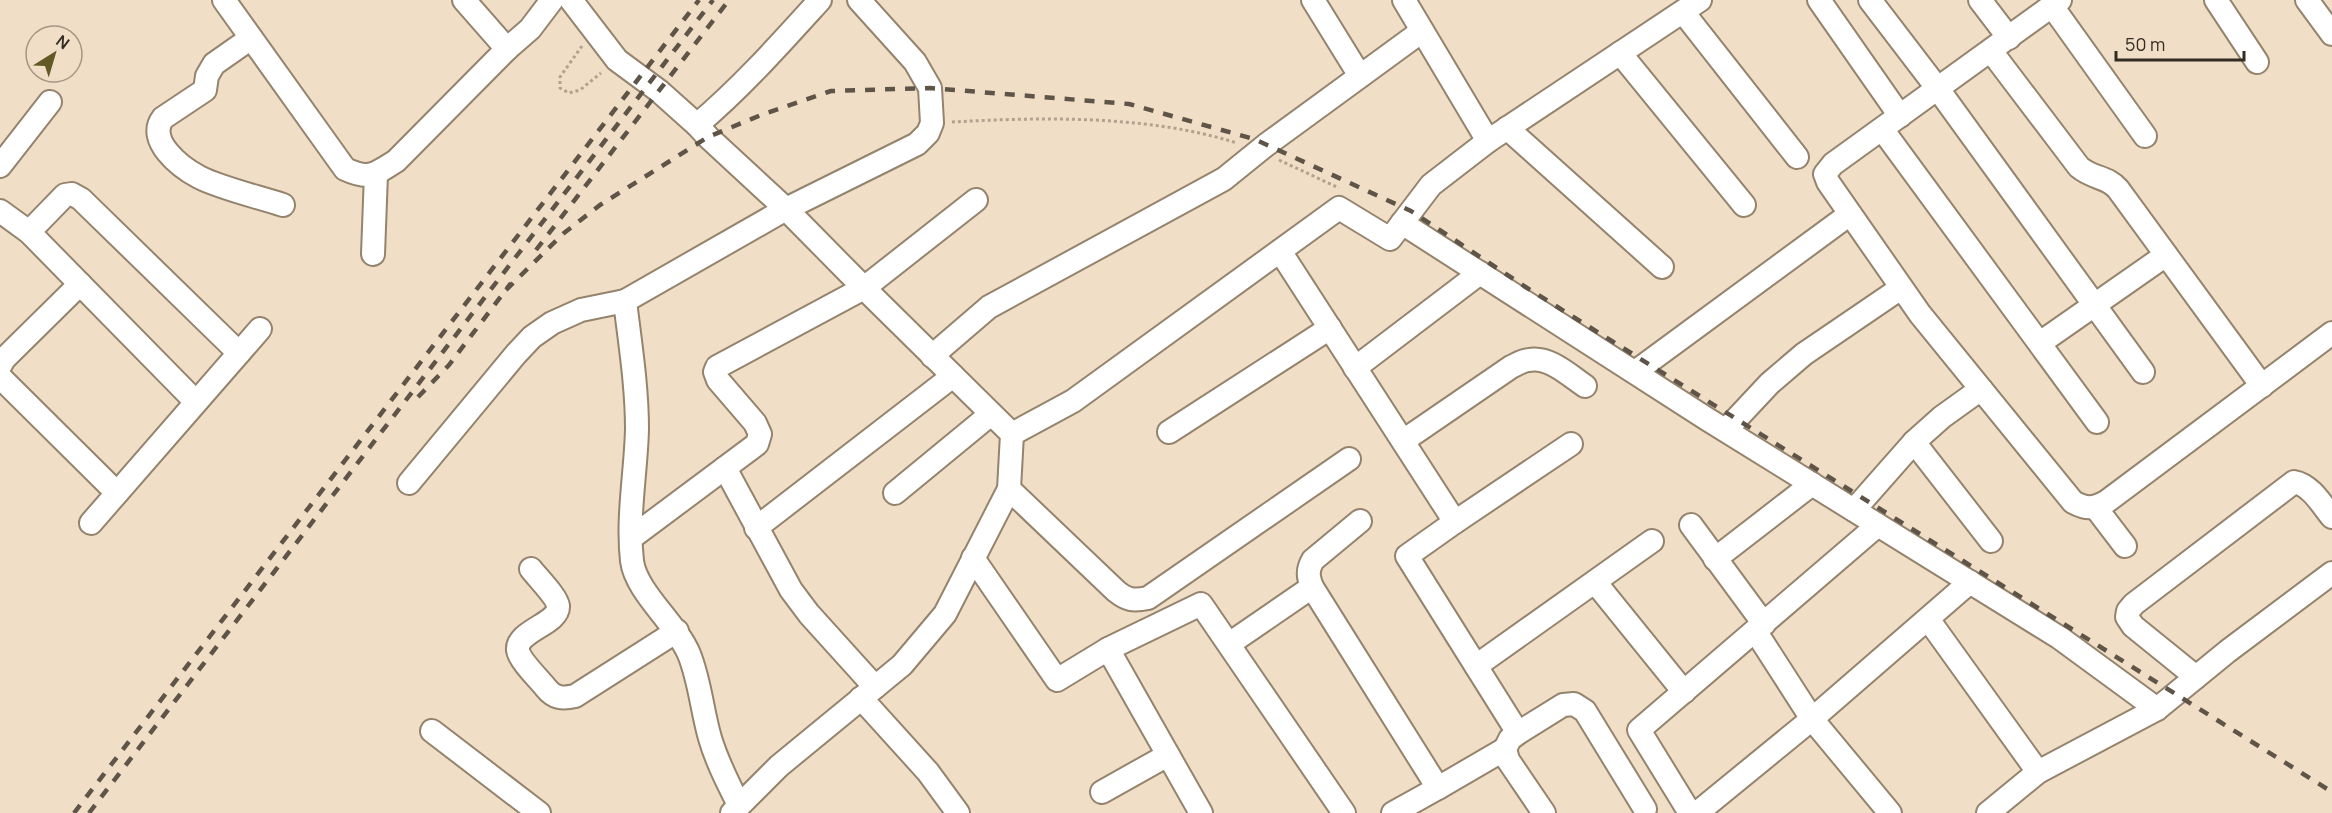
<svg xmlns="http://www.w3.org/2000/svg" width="2332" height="813" viewBox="0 0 2332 813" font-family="Manrope,sans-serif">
	<rect width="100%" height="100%" fill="#f1dec6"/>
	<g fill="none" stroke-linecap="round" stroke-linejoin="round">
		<!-- minor casing -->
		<g stroke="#94836d" stroke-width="26">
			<g id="minor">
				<path d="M224,0L345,169C369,180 374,175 396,161L507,49L530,29L552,0"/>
				<polyline points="464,0 507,49"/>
				<polyline points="571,0 617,60 659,91 697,125 708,137 786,209 864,288 1012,434 1009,489 945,614 902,665 779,766 732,813"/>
				<polyline points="1313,0 1360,76"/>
				<polyline points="1404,0 1488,141"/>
				<polyline points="1819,0 1900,116"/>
				<polyline points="1870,0 1938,89 2143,372"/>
				<polyline points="1980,0 2009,38"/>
				<path d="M2060,0L1833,164L1825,174L1828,182L1920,314L2073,502C2086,509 2093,509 2106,502L2332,333"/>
				<polyline points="2216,0 2257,62"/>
				<polyline points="2307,0 2332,34"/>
				<polyline points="2052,6 2145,136"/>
				<polyline points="1683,12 1797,157"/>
				<path d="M251,38L214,64L207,76L205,90L163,118C146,140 180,167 199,177C220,188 259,197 283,205"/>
				<path d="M1991,51L2079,167C2093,179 2107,176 2118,189L2262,386"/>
				<polyline points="1620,53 1744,205"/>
				<path d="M697,125C742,87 781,43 820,0"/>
				<polyline points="1507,128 1662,267"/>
				<polyline points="1882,129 2097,422"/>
				<polyline points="0,166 50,102"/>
				<polyline points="0,211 29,232 196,402"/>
				<polyline points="1402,223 1707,419 2060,638 2157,709"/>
				<polyline points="29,232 65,195 72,194 81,199 239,353"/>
				<polyline points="1280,251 1455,522 1407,556 1518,733"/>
				<polyline points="373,254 376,174"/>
				<path d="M625,301C630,343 637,386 637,429C636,472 627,517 632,561C636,592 676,623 689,654C700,681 702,711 710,738C717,762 728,783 739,805"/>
				<polyline points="2040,343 2166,255"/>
				<polyline points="932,356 989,307 1224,179 1266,145 1422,31"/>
				<polyline points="0,366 4,359 80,284"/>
				<polyline points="1355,368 1480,273"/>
				<polyline points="1635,372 1850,214"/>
				<polyline points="0,377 117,493"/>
				<polyline points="1726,430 1770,383 1804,354 1901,288"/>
				<polyline points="1169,432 1330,328"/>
				<polyline points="1012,434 1073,401 1339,208 1390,239 1431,185 1488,141 1700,0"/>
				<path d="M1403,441L1511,367C1516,365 1523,360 1529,360C1549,356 1569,375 1585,386"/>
				<polyline points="1914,442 1991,541"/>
				<polyline points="725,468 791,590 809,614 875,687"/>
				<polyline points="409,483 516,354 532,337 552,323 581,310 625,301 786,209 917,144 928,133 932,123 930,88 915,62 859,0"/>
				<path d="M1009,489L1116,591C1127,600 1133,601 1148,598L1349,459"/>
				<polyline points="895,493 991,414"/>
				<polyline points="2096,508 2125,546"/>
				<polyline points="1854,510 1914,442 1942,417 1981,389"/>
				<polyline points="1455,522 1571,444"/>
				<polyline points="91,523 260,329"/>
				<polyline points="1691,525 1764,624"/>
				<polyline points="756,528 953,376"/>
				<polyline points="631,538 757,444 760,434 755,423 718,380 715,372 717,367 864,288 976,200"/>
				<polyline points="973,558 1057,680 1108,649 1201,813"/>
				<polyline points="1715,559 1812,484"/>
				<path d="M531,569C537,577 557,597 558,606C559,624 516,631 518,650C519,660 539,679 546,688C554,698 562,699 575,696L677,631"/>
				<polyline points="1595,582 1684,692"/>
				<path d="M1312,587C1308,577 1307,570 1313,560L1360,521"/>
				<polyline points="1928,619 2038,772"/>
				<polyline points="1756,632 1812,719 1890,813"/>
				<polyline points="1229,644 1312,587 1438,788 1393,813"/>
				<polyline points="1108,649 1201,604 1344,813"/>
				<polyline points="1476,666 1652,541"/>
				<path d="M2196,677L2133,626L2127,617L2128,611L2134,604L2294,482C2311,485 2322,505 2332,517"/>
				<polyline points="861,698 928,772 958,813"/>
				<polyline points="432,731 539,813"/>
				<polyline points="1438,788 1505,749"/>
				<polyline points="1102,792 1168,755"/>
				<polyline points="1544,813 1508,760 1505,749 1510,739 1518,733 1563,705 1574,704 1585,711 1645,809"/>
				<polyline points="1690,813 1639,730 1878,525"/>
				<polyline points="1697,813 1812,719 1970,582"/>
				<polyline points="1988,813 2038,772 2157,709 2228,651 2332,573"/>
			</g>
		</g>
		<!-- path -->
		<g stroke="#b1a28f" stroke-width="3" stroke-dasharray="3 3" stroke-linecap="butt">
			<polyline points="582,46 560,77 560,88 569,93 580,90 601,73"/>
			<path d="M952,122C1045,117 1148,115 1237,143"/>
			<polyline points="1279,160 1339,188"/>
		</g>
		<!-- minor -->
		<use href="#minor" stroke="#fff" stroke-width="22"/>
		<!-- rail -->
		<g stroke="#5e5548" stroke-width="4.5" stroke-dasharray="10 10" stroke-linecap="butt">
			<polyline points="536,250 729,0"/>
			<polyline points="506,290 564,233 600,205 708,137 761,115 831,91 930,88 1129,104 1254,139 1411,211 1524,286 2332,792"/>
			<polyline points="418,397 449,365 511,283"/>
			<polyline points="74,813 699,0"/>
			<polyline points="89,813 713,0"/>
		</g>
	</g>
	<!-- north arrow -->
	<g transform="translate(54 54) rotate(37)"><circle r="28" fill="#f1dec6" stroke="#a59785" stroke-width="1.5"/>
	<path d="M0-4.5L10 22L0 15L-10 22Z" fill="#625925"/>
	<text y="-9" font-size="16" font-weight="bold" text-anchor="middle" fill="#332c23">N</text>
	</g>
	<!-- scale -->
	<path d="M2116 51v9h128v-9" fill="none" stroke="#332c23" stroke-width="3"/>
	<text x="2125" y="51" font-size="18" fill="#332c23" stroke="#f1dec6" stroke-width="4.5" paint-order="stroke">50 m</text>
</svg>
